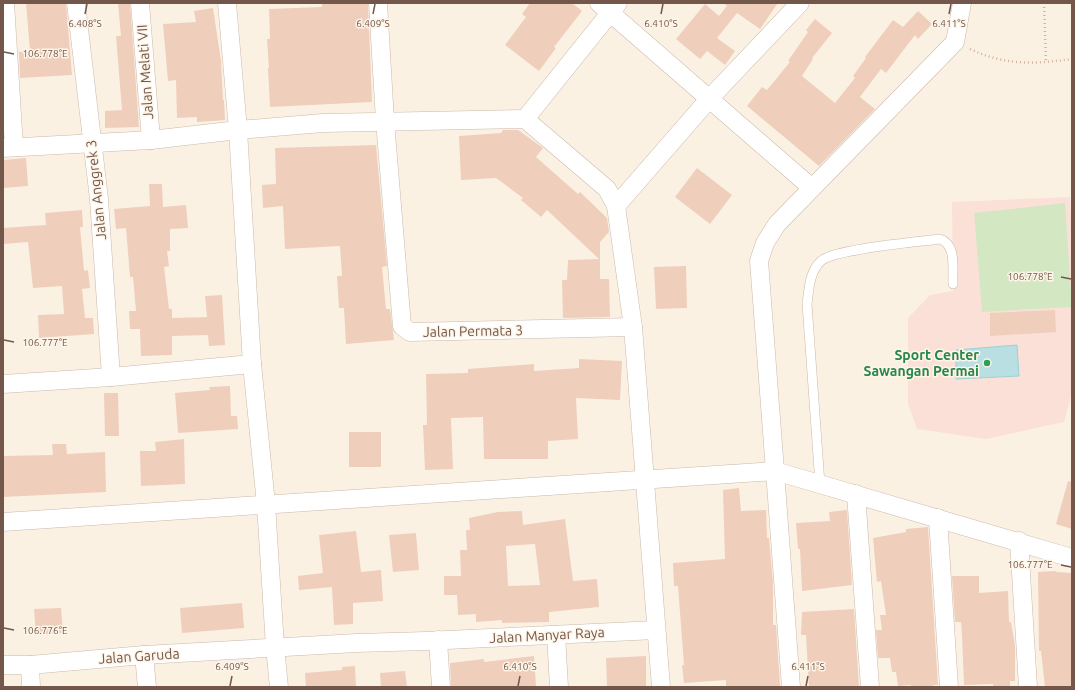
<svg xmlns="http://www.w3.org/2000/svg" width="1075" height="690" viewBox="0 0 1075 690" font-family="Ubuntu,sans-serif">
	<rect width="100%" height="100%" fill="#fbf1e3"/>
	<!-- commercial -->
	<polygon fill="#fbe0d7" points="1070,197 1072,236 1072,393 1064,422 986,439 917,429 908,404 908,318 930,295 953,291 952,202"/>
	<!-- green -->
	<polygon fill="#d3e8c2" points="1065,203 1072,307 982,312 974,213"/>
	<!-- water -->
	<polygon fill="#b9dfe3" stroke="#9fcfd5" points="1017,345 1019,376 956,379 956,350"/>
	<!-- building -->
	<g fill="#efcebc" fill-rule="evenodd">
		<polygon points="26,3 66,3 72,75 20,78 19,52 30,51"/>
		<polygon points="118,3 130,3 139,127 105,128 105,111 122,110 116,36 121,36"/>
		<polygon points="322,3 368,3 372,102 270,107 268,68 269,68 267,39 270,39 269,9 322,7"/>
		<polygon points="530,3 572,3 582,11 554,47 556,48 539,71 505,45 526,17 522,14"/>
		<polygon points="723,3 778,3 760,29 737,13 717,38 735,51 725,65 707,51 700,59 676,39 705,4 719,16 727,6"/>
		<polygon points="213,8 221,61 223,100 224,100 225,120 197,122 197,117 177,118 176,80 168,81 163,24 196,22 194,11"/>
		<polygon points="918,11 932,24 918,39 915,35 886,73 881,69 860,97 875,109 819,166 747,106 762,87 767,90 790,62 788,61 808,32 806,30 815,19 832,33 812,58 813,59 802,76 835,103 855,78 853,76 866,58 865,57 893,20 903,27"/>
		<polygon points="503,130 518,130 543,148 536,157 578,194 580,192 607,218 609,232 600,242 600,279 609,279 610,317 563,318 562,280 567,280 568,260 599,259 547,210 541,217 521,200 523,198 496,178 461,180 459,136 501,133"/>
		<polygon points="376,145 387,266 382,267 386,309 390,309 394,340 346,344 344,308 339,308 337,276 342,276 340,246 285,249 283,206 263,208 262,185 276,184 275,148"/>
		<polygon points="26,158 28,186 3,188 3,160"/>
		<polygon points="697,168 732,195 710,224 675,197"/>
		<polygon points="149,184 162,184 163,207 186,205 188,228 170,229 170,251 167,251 169,266 164,267 169,309 172,309 172,318 207,317 205,296 222,295 225,345 209,346 208,335 172,336 172,355 141,356 140,329 130,329 129,311 136,311 133,277 130,277 126,228 116,229 114,209 150,206"/>
		<polygon points="82,210 83,227 80,227 84,271 88,270 90,288 82,289 85,318 93,318 94,334 39,338 38,315 64,314 62,286 33,288 28,242 3,244 3,228 46,225 45,213"/>
		<polygon points="686,266 687,308 656,309 654,267"/>
		<polygon points="1055,310 1056,332 990,336 990,313"/>
		<polygon points="579,359 622,361 620,400 576,398 578,439 548,441 548,459 484,459 483,417 451,418 453,469 425,470 423,425 427,425 426,374 468,373 468,369 534,364 534,371 579,368"/>
		<polygon points="230,386 231,416 237,416 238,429 178,433 175,393 210,390 209,387"/>
		<polygon points="104,393 118,393 119,436 105,436"/>
		<rect x="349" y="432" width="32" height="35"/>
		<polygon points="184,439 185,484 141,486 140,451 156,451 155,442"/>
		<polygon points="52,444 66,444 67,454 105,452 106,492 3,497 3,456 53,455"/>
		<polygon points="1068,481 1072,482 1072,529 1056,524"/>
		<polygon points="739,488 741,511 766,510 767,538 769,538 773,582 773,625 776,625 780,686 726,687 726,680 684,683 682,665 684,665 678,586 674,586 673,563 725,559 723,490"/>
		<polygon points="847,510 852,585 802,591 800,549 798,549 796,523 830,521 829,512"/>
		<path d="M522,511L523,525L565,519L573,581L597,579L599,607L549,612V622L502,623V620L476,622V614L458,615L457,595H444V576H461L460,550H467L466,530H470L469,518L498,512ZM535,544L540,585L508,586L506,546Z"/>
		<polygon points="928,527 938,685 933,685 933,687 911,687 911,685 898,686 896,672 892,672 890,658 878,658 876,630 882,630 880,615 886,615 881,581 877,582 873,538 906,532 906,529"/>
		<polygon points="356,531 361,572 381,570 383,601 353,603 353,624 334,625 332,587 299,590 298,576 323,573 319,535"/>
		<polygon points="416,533 419,570 393,572 389,535"/>
		<polygon points="1056,571 1056,572 1072,573 1072,687 1045,687 1041,651 1039,651 1038,572"/>
		<polygon points="952,576 979,576 979,593 1008,591 1009,622 1011,622 1015,646 1015,681 1010,681 1010,687 993,687 993,684 964,685 962,635 961,622 955,622"/>
		<polygon points="242,603 244,628 182,633 180,608"/>
		<polygon points="61,608 63,633 36,635 34,609"/>
		<polygon points="854,609 859,687 809,687 806,635 801,635 802,612"/>
		<polygon points="534,656 536,687 451,686 450,663 484,659 484,662"/>
		<polygon points="646,656 646,687 607,687 606,658"/>
		<polygon points="355,666 356,687 306,687 305,673 342,670 342,667"/>
		<polygon points="405,671 407,687 381,687 380,673"/>
	</g>
	<g fill="none" stroke-linecap="round" stroke-linejoin="round">
		<!-- service casing -->
		<g stroke="#ccb8aa" stroke-width="10">
			<path id="service" d="M820,484L807,304C809,290 809,272 821,261C834,249 918,242 940,239C957,245 952,268 953,284"/>
		</g>
		<!-- minor casing -->
		<g stroke="#ccb8aa" stroke-width="19">
			<g id="minor">
				<polyline points="5,3 14,147"/>
				<polyline points="76,3 99,199 111,377"/>
				<polyline points="140,3 151,140"/>
				<polyline points="227,3 238,130 252,364 266,504 275,647 279,687"/>
				<polyline points="378,3 385,121 402,326 410,332 633,327"/>
				<polyline points="599,3 812,188"/>
				<polyline points="962,3 955,42 777,224 765,243 759,261 775,471 1072,558"/>
				<polyline points="525,119 618,3"/>
				<polyline points="3,148 151,140 238,130 323,123 525,119 607,189 616,206 633,327 661,687"/>
				<polyline points="616,206 710,98 800,3"/>
				<polyline points="3,384 111,377 252,364"/>
				<polyline points="856,494 870,687"/>
				<polyline points="938,518 949,687"/>
				<polyline points="3,522 775,471 791,687"/>
				<polyline points="1019,541 1028,687"/>
				<polyline points="556,635 559,687"/>
				<polyline points="438,640 441,687"/>
				<polyline points="144,655 147,687"/>
				<polyline points="3,665 30,665 144,655 357,643 426,641 656,630"/>
				<polyline points="30,665 31,687"/>
			</g>
		</g>
		<!-- path -->
		<g stroke="#d4b19f" stroke-width="2.5" stroke-dasharray="1 3" stroke-linecap="butt">
			<polyline points="1044,3 1046,62"/>
			<path d="M970,49C1006,66 1034,64 1072,59"/>
		</g>
		<!-- service -->
		<use href="#service" stroke="#fff" stroke-width="9"/>
		<!-- minor -->
		<use href="#minor" stroke="#fff" stroke-width="18"/>
	</g>
	<!-- ticks -->
	<path fill="none" stroke="#72574a" stroke-width="1.5" d="M85,14L87,4M373,14L375,4M661,14L663,4M949,14L951,4M4,52L14,54M1061,277L1071,279M4,340L14,342M1061,565L1071,567M4,628L14,630M230,686L232,676M518,686L520,676M806,686L808,676"/>
	<!-- markers -->
	<circle fill="#2e9e5b" stroke="#fef5e9" stroke-width="1.5" cx="987" cy="363" r="4"/>
	<g text-anchor="middle" stroke-width="3" stroke-linejoin="round" paint-order="stroke">
		<!-- street labels -->
		<g font-size="14" fill="#72574a" stroke="#fef5e9">
			<text transform="translate(145 72) rotate(-94)" y="5">Jalan Melati VII</text>
			<text transform="translate(96 190) rotate(-96)" y="5">Jalan Anggrek 3</text>
			<text transform="translate(473 331) rotate(-1)" y="5">Jalan Permata 3</text>
			<text transform="translate(547 635) rotate(-3)" y="5">Jalan Manyar Raya</text>
			<text transform="translate(139 656) rotate(-4)" y="5">Jalan Garuda</text>
		</g>
		<!-- leisure labels -->
		<g font-size="14" font-weight="bold" fill="#27864d" stroke="#fef5e9" text-anchor="end">
			<text x="979" y="360">Sport Center<tspan x="979" dy="16">Sawangan Permai</tspan></text>
		</g>
	</g>
	<g font-size="10" text-anchor="middle" fill="#72574a" stroke="#fef5e9" stroke-width="3" stroke-linejoin="round" paint-order="stroke">
		<text x="85" y="27">6.408°S</text>
		<text x="373" y="27">6.409°S</text>
		<text x="661" y="27">6.410°S</text>
		<text x="949" y="27">6.411°S</text>
		<text x="45" y="57">106.778°E</text>
		<text x="1030" y="280">106.778°E</text>
		<text x="45" y="346">106.777°E</text>
		<text x="1030" y="568">106.777°E</text>
		<text x="45" y="634">106.776°E</text>
		<text x="232" y="670">6.409°S</text>
		<text x="520" y="670">6.410°S</text>
		<text x="808" y="670">6.411°S</text>
	</g>
	<!-- border -->
	<rect width="1075" height="690" fill="none" stroke="#72574a" stroke-width="8"/>
</svg>
